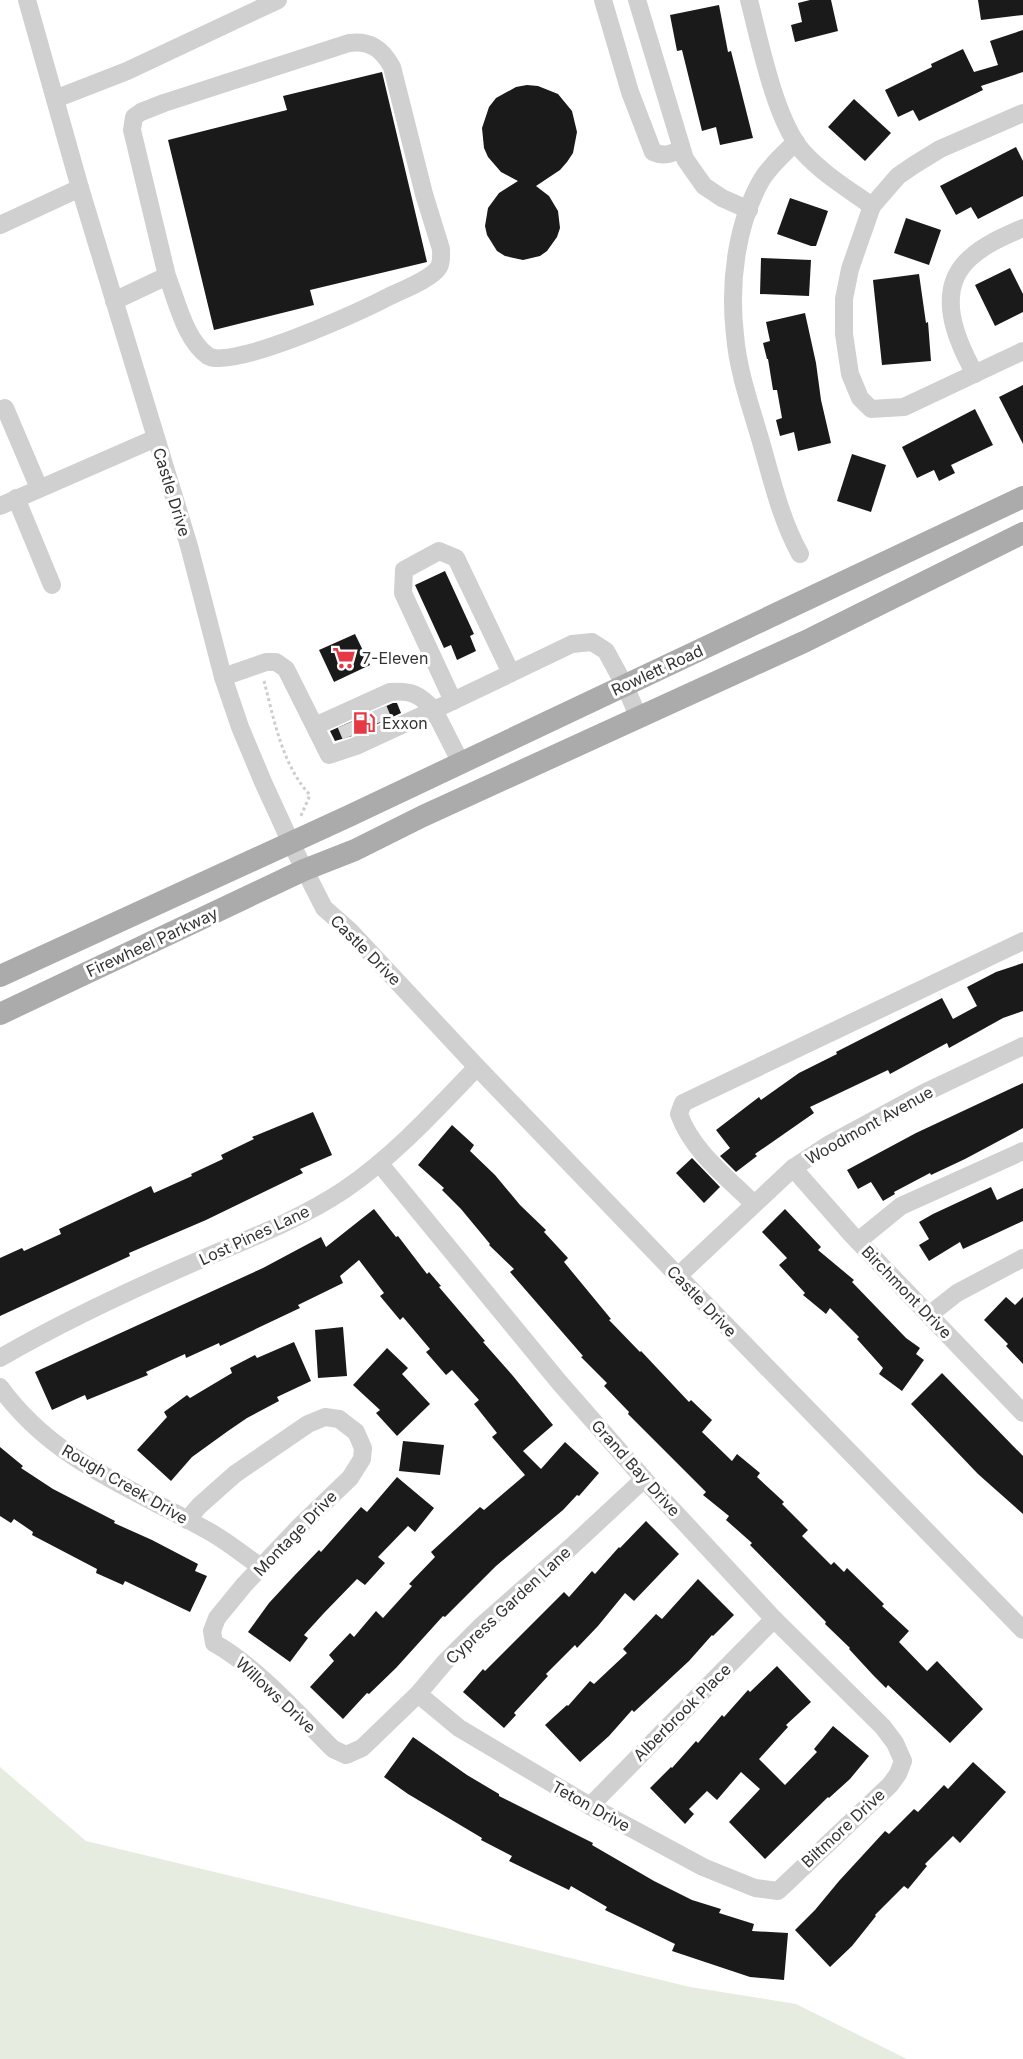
<svg xmlns="http://www.w3.org/2000/svg" width="1023" height="2059" viewBox="0 0 1023 2059" font-family="Inter,sans-serif">
	<rect width="100%" height="100%" fill="#fff"/>
	<!-- green -->
	<polygon fill="#e6ecdf" points="0,1767 86,1841 690,1987 796,2004 907,2059 0,2059"/>
	<!-- building -->
	<g fill="#1a1a1a">
		<polygon points="810,0 831,0 838,31 795,42 791,25 802,22 798,3"/>
		<polygon points="978,0 1023,0 1023,15 981,20"/>
		<polygon points="719,5 728,52 731,51 753,138 720,145 716,127 702,131 682,50 677,51 670,15"/>
		<polygon points="1023,30 1023,72 981,86 983,90 919,121 913,110 898,117 885,90 932,67 931,64 963,49 974,72 998,65 990,41"/>
		<polygon points="382,72 427,262 310,290 314,305 214,330 168,140 287,110 283,96"/>
		<polygon points="527,85 538,86 558,94 572,111 577,132 573,153 567,162 560,170 536,186 549,196 558,211 560,228 557,237 547,251 540,256 523,260 505,256 497,251 487,235 485,226 488,208 499,193 518,181 501,172 488,157 484,148 482,128 489,107 496,98 516,87"/>
		<polygon points="854,99 891,133 865,161 828,127"/>
		<polygon points="1016,147 1023,161 1023,196 978,219 971,207 956,215 940,186"/>
		<polygon points="790,198 828,211 816,246 811,246 777,234"/>
		<polygon points="906,218 941,230 929,265 894,253"/>
		<polygon points="761,258 811,260 809,296 760,294"/>
		<polygon points="1010,268 1023,294 1023,312 995,326 975,285"/>
		<polygon points="919,274 926,323 928,322 931,361 882,365 873,280"/>
		<polygon points="805,313 816,363 821,400 831,443 798,451 794,432 780,436 776,420 782,418 777,390 773,390 768,359 767,359 763,343 770,341 766,322"/>
		<polygon points="1023,385 1023,444 999,397"/>
		<polygon points="975,409 993,445 951,465 955,473 939,481 934,470 917,478 902,447"/>
		<polygon points="852,454 886,465 871,512 837,501"/>
		<polygon points="445,571 474,634 470,636 476,651 457,660 451,645 444,648 415,585"/>
		<polygon points="355,634 370,665 334,682 319,650"/>
		<polygon points="393,703 397,703 401,713 352,736 335,741 330,731"/>
		<polygon points="1023,963 1023,1011 1003,1018 949,1048 947,1043 890,1074 888,1070 810,1107 814,1113 755,1154 757,1156 736,1172 720,1156 730,1148 716,1130 759,1097 761,1100 799,1073 837,1054 836,1052 942,998 953,1019 977,1006 967,987 996,972"/>
		<polygon points="1023,1083 1023,1128 965,1159 931,1175 930,1173 894,1192 895,1194 883,1201 871,1182 858,1189 847,1170 916,1133"/>
		<polygon points="313,1112 332,1155 300,1169 303,1173 206,1220 129,1253 130,1256 0,1316 0,1258 22,1248 24,1251 61,1234 59,1229 151,1186 154,1193 192,1176 191,1174 223,1159 221,1155 254,1139 252,1137"/>
		<polygon points="452,1125 474,1145 470,1151 495,1175 520,1205 546,1230 544,1232 568,1258 564,1262 611,1319 609,1320 640,1352 641,1351 689,1402 691,1400 712,1420 702,1432 732,1461 737,1454 760,1473 757,1477 784,1502 782,1504 808,1530 802,1536 831,1565 834,1562 844,1572 847,1568 884,1604 882,1606 909,1631 899,1642 927,1671 937,1661 983,1709 950,1743 888,1685 886,1688 873,1675 849,1649 850,1648 825,1624 826,1622 750,1545 752,1543 726,1520 729,1516 703,1495 706,1492 628,1414 629,1412 604,1386 607,1383 581,1357 583,1356 510,1272 514,1269 489,1245 490,1244 461,1209 442,1190 444,1188 418,1165"/>
		<polygon points="692,1158 720,1187 704,1203 676,1173"/>
		<polygon points="991,1187 997,1200 1023,1188 1023,1221 963,1249 960,1242 929,1261 919,1245 929,1239 919,1222 933,1214"/>
		<polygon points="374,1209 396,1237 398,1236 427,1274 429,1272 441,1286 439,1287 485,1341 483,1342 513,1376 553,1425 523,1451 541,1469 565,1442 599,1473 579,1496 577,1495 563,1510 496,1566 445,1617 443,1616 396,1668 369,1694 367,1693 343,1719 310,1687 334,1661 329,1655 350,1633 354,1637 376,1611 383,1618 412,1586 409,1584 435,1557 431,1552 480,1507 484,1510 525,1475 492,1437 497,1433 474,1404 479,1400 452,1370 446,1375 426,1352 430,1349 403,1317 400,1320 380,1296 384,1293 359,1260 340,1276 343,1283 298,1305 300,1308 220,1346 219,1343 186,1358 185,1354 146,1372 148,1375 87,1400 85,1395 52,1410 35,1372 263,1268 321,1237 326,1247"/>
		<polygon points="785,1209 821,1247 818,1250 854,1280 852,1282 906,1338 920,1348 916,1354 924,1360 902,1391 879,1374 883,1368 857,1339 859,1337 830,1308 826,1314 803,1295 805,1293 779,1265 787,1258 762,1232"/>
		<polygon points="1006,1297 1015,1305 1023,1297 1023,1364 1006,1346 1008,1344 984,1320"/>
		<polygon points="343,1327 347,1376 318,1378 315,1330"/>
		<polygon points="294,1342 311,1381 277,1397 279,1401 247,1418 228,1431 192,1457 171,1481 137,1450 167,1417 164,1412 187,1395 190,1398 232,1373 230,1368 255,1355 257,1358"/>
		<polygon points="387,1348 408,1368 402,1374 430,1404 397,1436 376,1413 380,1410 353,1385"/>
		<polygon points="942,1373 1023,1456 1023,1514 978,1474 911,1404"/>
		<polygon points="403,1441 444,1445 440,1475 399,1471"/>
		<polygon points="0,1447 23,1466 21,1468 53,1489 115,1521 114,1523 152,1540 198,1564 195,1571 207,1576 190,1612 125,1581 123,1585 96,1573 97,1569 32,1535 33,1532 14,1519 11,1523 0,1516"/>
		<polygon points="397,1477 434,1508 415,1532 408,1526 378,1557 385,1563 365,1585 357,1579 324,1613 304,1635 308,1638 290,1662 248,1632 269,1603 294,1576 319,1550 321,1552 361,1507 367,1512"/>
		<polygon points="646,1521 679,1554 634,1601 625,1593 598,1626 577,1648 575,1645 546,1674 548,1676 514,1713 516,1715 504,1728 463,1692 483,1669 485,1671 564,1592 569,1597 592,1571 595,1574 619,1547 620,1548"/>
		<polygon points="698,1579 734,1615 713,1636 712,1635 689,1661 634,1712 632,1710 609,1736 580,1762 545,1725 567,1705 568,1706 590,1681 594,1684 627,1653 623,1649 656,1614 662,1619"/>
		<polygon points="777,1666 811,1702 786,1725 788,1727 759,1759 785,1785 817,1752 814,1749 833,1726 869,1756 850,1779 829,1798 828,1797 765,1859 729,1822 760,1789 741,1772 717,1800 707,1791 689,1809 694,1814 685,1824 650,1788 671,1767 672,1768 696,1741 698,1743 722,1715 724,1717 748,1690 750,1692"/>
		<polygon points="413,1737 467,1775 499,1794 499,1796 593,1843 592,1845 654,1881 692,1900 721,1909 719,1913 754,1924 752,1931 788,1933 784,1980 750,1977 672,1951 675,1944 605,1910 607,1907 571,1886 569,1890 509,1861 512,1856 481,1840 482,1838 408,1794 384,1777"/>
		<polygon points="973,1762 1006,1792 960,1843 953,1836 925,1864 927,1866 908,1889 904,1886 875,1915 876,1916 852,1946 830,1967 795,1930 815,1910 839,1881 885,1831 889,1834 914,1809 918,1812 944,1785 948,1789"/>
	</g>
	<g fill="none" stroke-linecap="round" stroke-linejoin="round">
		<!-- minor-tunnel -->
		<g stroke="#d6d6d6" stroke-width="18" stroke-dasharray="18 9" stroke-linecap="butt">
			<polyline points="378,709 383,721"/>
			<polyline points="362,716 367,729"/>
			<polyline points="346,724 351,736"/>
		</g>
		<!-- path -->
		<path stroke="#cdcdcd" stroke-width="3" stroke-dasharray="3 3" stroke-linecap="butt" d="M264,681C274,719 282,765 310,795L300,818"/>
		<!-- minor -->
		<g stroke="#d0d0d0" stroke-width="18">
			<polyline points="27,0 80,188 189,546 223,677 240,727 263,782 291,843 324,908 350,931 477,1067 678,1276 1023,1630"/>
			<path d="M603,0L630,92L653,152C664,157 671,154 681,149"/>
			<polyline points="637,0 685,159 704,186 722,198 749,210"/>
			<path d="M749,0C760,42 775,120 803,152C823,174 848,189 872,206"/>
			<polyline points="55,99 127,71 278,0"/>
			<polyline points="1023,113 940,149 914,165 898,176 872,206 850,269 844,299 844,334 850,374 860,398 871,409 904,407 1023,351"/>
			<path d="M796,142C784,153 771,165 762,179C736,224 729,284 735,335C738,372 751,407 761,442C772,480 781,520 800,554"/>
			<polyline points="0,225 80,188"/>
			<path d="M114,301L167,276C177,301 185,340 208,356C230,371 362,311 388,297C400,291 432,279 439,267C442,261 441,255 441,249L424,194L392,67C382,49 370,40 349,43L164,103L141,112L134,117L132,130L167,276"/>
			<path d="M975,374C956,340 934,290 970,258C985,244 1005,236 1023,228"/>
			<polyline points="5,408 39,488"/>
			<polyline points="16,498 52,585"/>
			<polyline points="0,506 156,438"/>
			<path d="M223,677L266,662H276L286,669L329,755L356,746L434,710C420,695 412,690 390,692L315,726"/>
			<polyline points="453,701 403,593 404,570 439,551 456,558 511,673"/>
			<polyline points="461,763 434,710 572,644 592,642 606,651 625,686 639,718"/>
			<polyline points="380,1164 559,1382 644,1479 774,1619 883,1727 895,1743 903,1761 898,1774 890,1785 778,1891 755,1888 703,1867 590,1806 459,1728 418,1694"/>
			<polyline points="793,1168 852,1235 1023,1413"/>
			<path d="M754,1204C727,1177 692,1151 679,1114L683,1103L1023,941"/>
			<polyline points="858,1241 901,1206 1023,1151"/>
			<polyline points="678,1276 793,1168 828,1145 924,1093 1023,1046"/>
			<polyline points="929,1315 957,1293 1023,1258"/>
			<path d="M0,1358C60,1323 124,1293 188,1265C240,1242 296,1222 344,1190C394,1156 435,1111 477,1067"/>
			<path d="M0,1387C54,1462 135,1489 212,1533C229,1543 245,1556 261,1567"/>
			<path d="M187,1520L199,1506L235,1474L308,1424L325,1417L339,1419L356,1432L363,1448L362,1459L350,1478L300,1526L244,1585L217,1618L212,1631L214,1643C256,1666 299,1715 333,1749L346,1755L362,1748L418,1694L445,1662L480,1627L572,1546L644,1479"/>
			<polyline points="590,1806 774,1619"/>
		</g>
		<!-- major -->
		<g stroke="#ababab" stroke-width="22">
			<polyline points="0,976 349,816 1023,497"/>
			<polyline points="0,1014 304,870 355,850 423,816 806,641 1023,533"/>
		</g>
	</g>
	<!-- icons -->
	<defs>
		<g id="supermarket-bare" transform="scale(1.8)"><path d="M-6-5.5h2.5l.6 2H6L4.5 2H-2.5L-4.4-4H-6ZM-1.5 3.2a1.3 1.3 0 1 0 .1 0ZM3 3.2a1.3 1.3 0 1 0 .1 0Z" fill="#e63946" stroke="#fff" stroke-width="2.5" paint-order="stroke"/></g>
		<g id="fuel-bare" transform="scale(1.8)"><path d="M-5.5-6h7V0h2V4h1.3V-2.5L3-4.5l.8-.8L6-3V5H2.5V1h-1V6h-7ZM-4.2-4.7v3.2H.2V-4.7Z" fill="#e63946" stroke="#fff" stroke-width="2.5" paint-order="stroke"/></g>
	</defs>
	<g fill-rule="evenodd">
		<use href="#supermarket-bare" x="344" y="658"/>
		<use href="#fuel-bare" x="364" y="723"/>
	</g>
	<g text-anchor="middle" stroke-width="6" stroke-linejoin="round" paint-order="stroke">
		<!-- street labels -->
		<g font-size="16" fill="#333" stroke="#fff">
			<text transform="translate(172 492) rotate(73)" y="6">Castle Drive</text>
			<text transform="translate(657 670) rotate(-25)" y="6">Rowlett Road</text>
			<text transform="translate(152 942) rotate(-25)" y="6">Firewheel Parkway</text>
			<text transform="translate(366 950) rotate(45)" y="6">Castle Drive</text>
			<text transform="translate(869 1125) rotate(-29)" y="6">Woodmont Avenue</text>
			<text transform="translate(254 1235) rotate(-25)" y="6">Lost Pines Lane</text>
			<text transform="translate(907 1292) rotate(46)" y="6">Birchmont Drive</text>
			<text transform="translate(702 1301) rotate(46)" y="6">Castle Drive</text>
			<text transform="translate(636 1468) rotate(48)" y="6">Grand Bay Drive</text>
			<text transform="translate(125 1484) rotate(30)" y="6">Rough Creek Drive</text>
			<text transform="translate(295 1533) rotate(-46)" y="6">Montage Drive</text>
			<text transform="translate(508 1605) rotate(-43)" y="6">Cypress Garden Lane</text>
			<text transform="translate(276 1695) rotate(43)" y="6">Willows Drive</text>
			<text transform="translate(682 1712) rotate(-45)" y="6">Alberbrook Place</text>
			<text transform="translate(591 1806) rotate(29)" y="6">Teton Drive</text>
			<text transform="translate(843 1828) rotate(-43)" y="6">Biltmore Drive</text>
		</g>
		<!-- poi labels -->
		<g font-size="16" fill="#333" stroke="#fff" text-anchor="start">
			<text x="362" y="664">7-Eleven</text>
			<text x="382" y="729">Exxon</text>
		</g>
	</g>
</svg>
